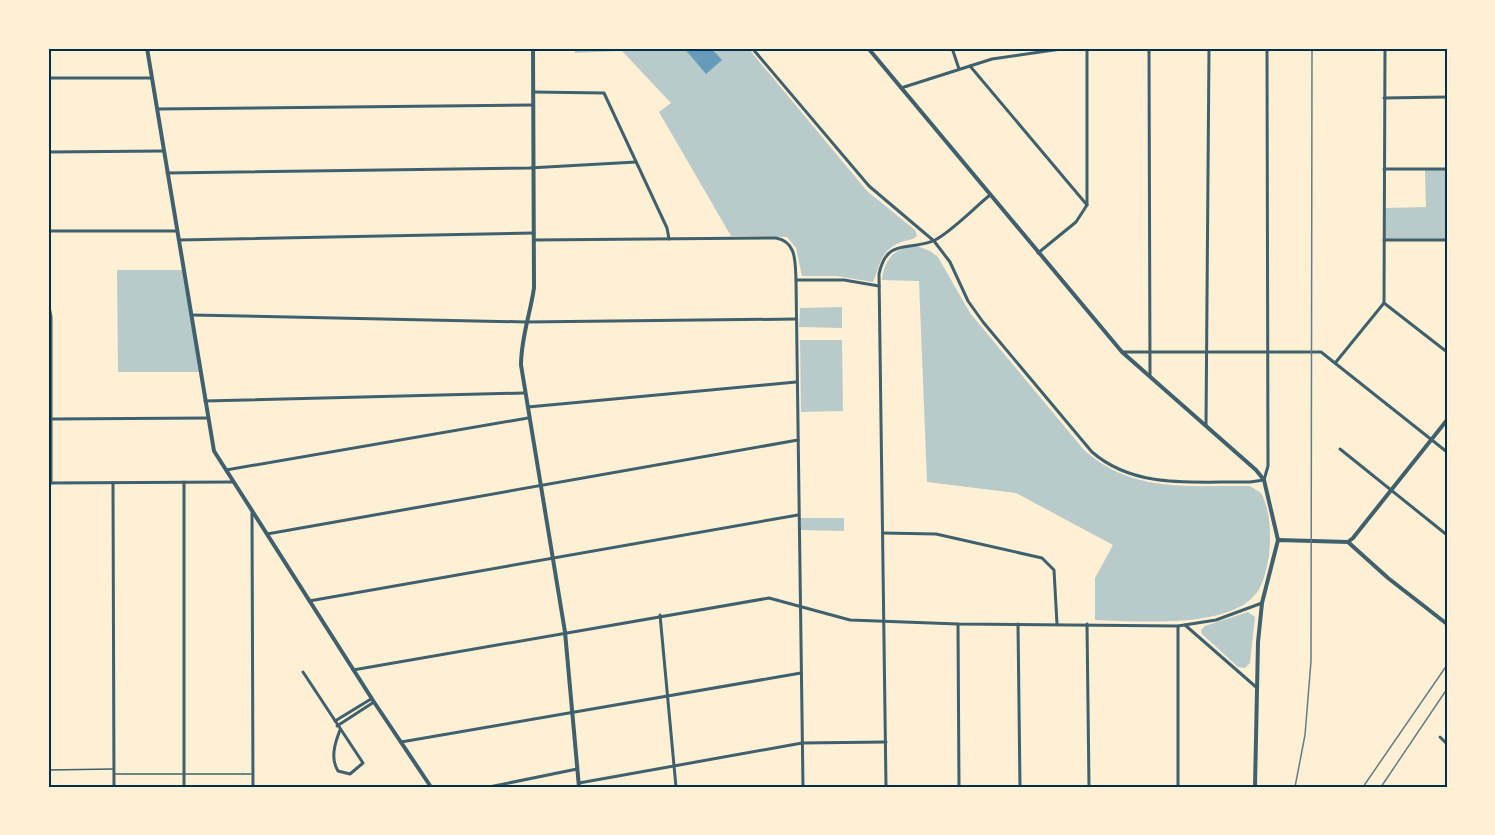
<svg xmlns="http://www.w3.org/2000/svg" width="1495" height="835" viewBox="0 0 1495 835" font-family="Raleway,sans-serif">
	<rect width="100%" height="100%" fill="#fdf0d5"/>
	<!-- green -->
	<g fill="#b9caca">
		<path d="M575,48H748L867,191L915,230L917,236C912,241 905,240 899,243C880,251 880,266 873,282L836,276H802L796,248L787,237L731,236L659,112L671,103L622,51L575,53Z"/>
		<polygon points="1425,169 1447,169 1447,240 1384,240 1385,208 1426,207"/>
		<path d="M917,246L930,251L938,257L970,313L1084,450C1133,494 1188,485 1250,486L1261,493C1271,511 1271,536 1269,556C1267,567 1264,582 1258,591C1232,630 1137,621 1095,620V578L1113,545L1016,493L927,482L919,281L882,280C884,259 895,247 917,246Z"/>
		<polygon points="117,270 182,270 200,372 118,372"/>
		<polygon points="842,307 842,328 799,327 800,308"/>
		<polygon points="800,340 842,340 843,411 801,412"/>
		<polygon points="801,518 844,518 844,531 801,530"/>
		<polygon points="1248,612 1255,617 1250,663 1245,668 1238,667 1202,634 1201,630 1205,626"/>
	</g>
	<!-- water -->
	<polygon fill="#669bbc" points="684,48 711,48 722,60 706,74"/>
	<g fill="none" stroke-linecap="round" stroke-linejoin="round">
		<!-- service -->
		<g stroke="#3f606c" stroke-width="1.5">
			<polyline points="48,770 113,769"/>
			<polyline points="115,774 251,774"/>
		</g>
		<!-- minor -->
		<g stroke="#3f606c" stroke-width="3">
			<path d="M752,48L869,186L934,241L950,262L968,301L983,322L1092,452C1136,490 1195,481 1250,482L1264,480L1268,466L1267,48"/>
			<polyline points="952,48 959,69"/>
			<polyline points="1149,48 1150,376"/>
			<polyline points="970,66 1087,205"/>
			<polyline points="48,78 151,78"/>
			<polyline points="901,88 992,59 1068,48"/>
			<polyline points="533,92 604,93 667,228 669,239"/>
			<polyline points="1384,98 1447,97"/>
			<polyline points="157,109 533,105"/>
			<polyline points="48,152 163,151"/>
			<polyline points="1384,169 1447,169"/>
			<polyline points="167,173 529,168 636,162"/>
			<polyline points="48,231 176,231"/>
			<polyline points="179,240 534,233"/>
			<path d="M534,240L776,238C797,242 795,262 796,280L803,787"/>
			<polyline points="1384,240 1447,240"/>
			<polyline points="1038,253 1076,222 1087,205 1087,48"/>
			<polyline points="796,280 844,280 879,286"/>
			<polyline points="48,301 51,317 51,483"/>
			<polyline points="1384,303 1447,352"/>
			<polyline points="192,315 526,322 796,319"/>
			<polyline points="1122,352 1321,352 1447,452"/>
			<polyline points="1336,362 1384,303 1385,48"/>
			<polyline points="205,401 524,393"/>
			<polyline points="528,407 796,382"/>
			<polyline points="51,419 208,418"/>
			<polyline points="1206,425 1209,48"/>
			<polyline points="1340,449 1447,535"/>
			<polyline points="226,470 528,418"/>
			<polyline points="184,482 184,787"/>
			<polyline points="48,483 233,482"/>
			<polyline points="113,483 114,787"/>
			<polyline points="252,513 253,787"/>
			<polyline points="883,533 936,534 1042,558 1054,570 1057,624"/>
			<polyline points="267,534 798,440"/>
			<polyline points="309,601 798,515"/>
			<polyline points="660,615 676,787"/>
			<polyline points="958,624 959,787"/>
			<polyline points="1018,624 1020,787"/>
			<polyline points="1087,624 1089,787"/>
			<polyline points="1185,625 1256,687"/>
			<polyline points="1178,626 1178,787"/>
			<polyline points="353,670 769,598 850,620 958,624 1178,626 1216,620 1262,603"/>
			<path d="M303,672L363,763L350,774L338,771C330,758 335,743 340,730"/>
			<polyline points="335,721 371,699"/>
			<polyline points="337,726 374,702"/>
			<polyline points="1440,737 1447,744"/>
			<polyline points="401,742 801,673"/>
			<polyline points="579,783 802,743 886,742"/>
			<polyline points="489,787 577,769"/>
			<path d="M886,787L879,274C887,236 911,252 935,240C952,231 974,208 990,195"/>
		</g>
		<!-- tertiary -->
		<g stroke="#3f606c" stroke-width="4">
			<polyline points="147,48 214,451 374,702 431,787"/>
			<path d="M533,48L534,288C530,315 521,338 521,365L565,632L579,787"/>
			<polyline points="868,48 1122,352 1256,470 1264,480 1278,540"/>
			<polyline points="1348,542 1388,578 1447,624"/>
			<polyline points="1255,787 1258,642 1262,603 1278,540 1348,542 1353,538 1447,420"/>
		</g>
		<!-- rail -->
		<g stroke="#657d81" stroke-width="1.5">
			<polyline points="1295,787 1305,735 1311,661 1312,48"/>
			<polyline points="1363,787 1447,665"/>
			<polyline points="1381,787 1447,689"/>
		</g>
	</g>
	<!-- border -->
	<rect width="1495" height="835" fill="none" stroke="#fdf0d5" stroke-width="99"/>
	<rect x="50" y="50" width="1396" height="736" fill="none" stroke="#003049" stroke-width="2"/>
</svg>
